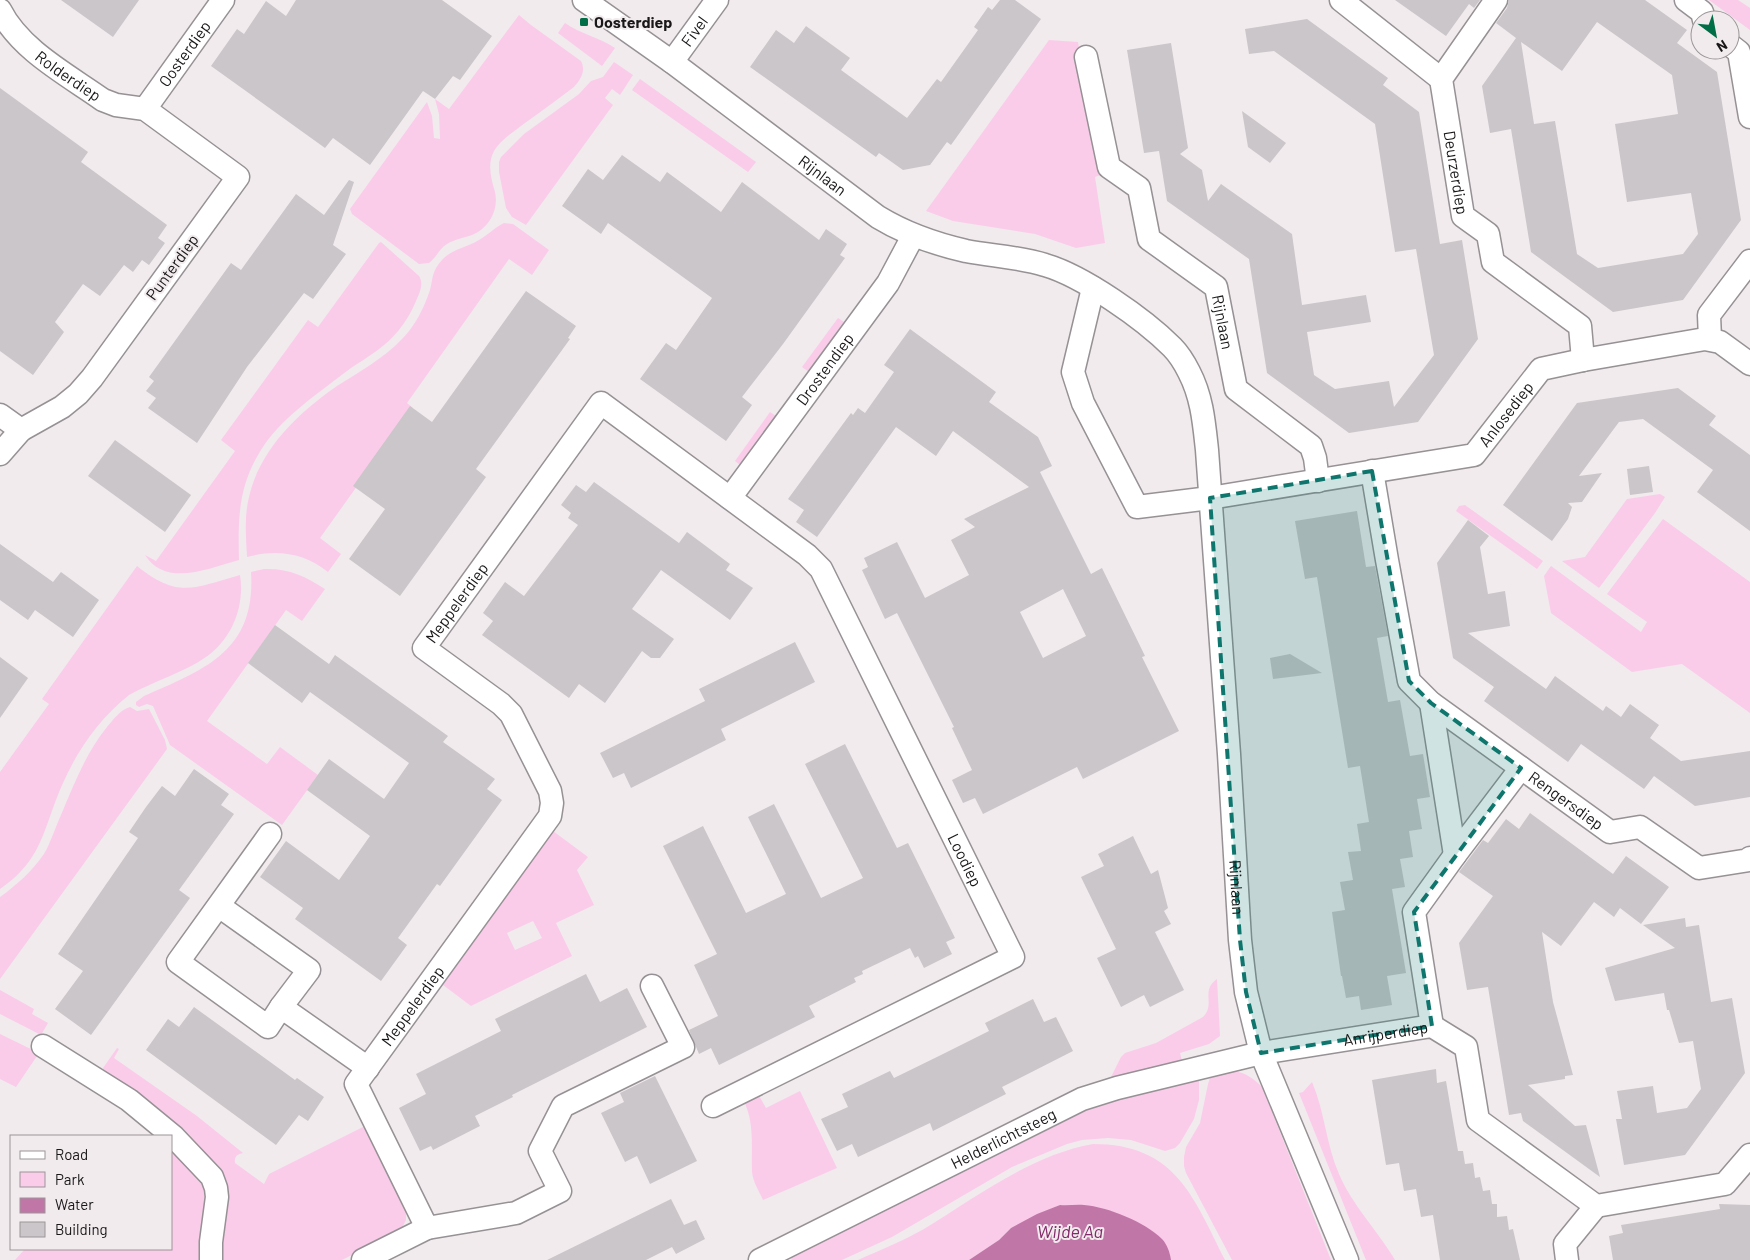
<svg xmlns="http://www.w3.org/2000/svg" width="1750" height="1260" viewBox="0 0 1750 1260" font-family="Barlow,sans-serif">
	<rect width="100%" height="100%" fill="#f1ebee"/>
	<!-- green -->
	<g fill="#facce9" fill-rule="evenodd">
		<polygon points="1709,0 1738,0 1750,8 1750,30"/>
		<path d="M519,15L531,25L581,61C586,71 581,79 574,87C558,99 542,111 525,123C515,131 501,139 494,151C487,164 491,178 495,192C499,210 489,228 472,235C464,238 455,239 447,244C439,249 436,258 429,263L419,264L352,214L350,209L427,102L432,116L434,138L440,139L439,114L435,99L449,109Z"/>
		<path d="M565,23C580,34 599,37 615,48L602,66L558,33Z"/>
		<polygon points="1049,40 1078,42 1100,175 1095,177 1105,243 1076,248 1035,234 953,221 926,211"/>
		<polygon points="614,62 633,75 620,95 612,89 605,98 613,105 526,225 512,217 506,208 499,172 499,162 501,157 524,134 579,94 591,81 603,77"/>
		<polygon points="640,79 756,162 748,172 632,90"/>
		<path d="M504,223L513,224L549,250L532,275L509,259L407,403L413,408L320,538L341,554L328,572C304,553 277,549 247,557C246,537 244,517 249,497C260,449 298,413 337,386C359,372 384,358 402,339C415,326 424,308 430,290C432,283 432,275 436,268C447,249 462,250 479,240C488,235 495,227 504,223Z"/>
		<path d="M381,242L419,276C424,284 420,292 416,301C412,311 406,321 399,330C386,346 368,357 351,368C333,382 314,395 297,410C284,421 270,435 261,450C238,487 238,518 239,560C209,568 166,588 145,555L156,561L235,451L221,440L308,320L318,327L379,243Z"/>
		<polygon points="838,318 844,322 809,372 802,367"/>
		<polygon points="770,412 776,416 740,465 735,461"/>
		<polygon points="1660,494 1665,497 1655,513 1599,588 1562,561 1585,557 1627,499"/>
		<polygon points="1465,505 1543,561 1537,569 1456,511 1459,506"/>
		<polygon points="1663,519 1750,582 1750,713 1682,664 1632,672 1551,613 1544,576 1551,566 1641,632 1647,622 1607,594"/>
		<path d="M137,566C178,599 194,588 240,575C245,606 232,639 206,657C183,673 154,681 129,695C100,718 78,749 63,783C43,827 44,859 0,889V772L49,704L42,699Z"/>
		<path d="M264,569C288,568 305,576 325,589L302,621L286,610L207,721L267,764L280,747L318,775L282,825L170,745L153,706L147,704L139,707L136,705V702L144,696C205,669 256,651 251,572Z"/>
		<path d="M130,707L137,711L149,709L165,740L167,749L0,979V897C17,885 32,871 44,854C51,842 55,828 61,815C74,784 86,753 107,727C113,720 121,709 130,707Z"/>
		<path d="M553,831L588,857L577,870L594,905L556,923L572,956L471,1006L443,985ZM533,921L542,938L515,950L507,933Z"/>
		<path d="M1217,979L1220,1036L1209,1044L1180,1053L1182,1061L1110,1079L1121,1057L1125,1053L1156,1043L1203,1017C1216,1004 1200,991 1217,979Z"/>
		<polygon points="0,990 34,1009 32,1014 48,1023 41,1035 0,1014"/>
		<polygon points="0,1034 39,1053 16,1087 0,1079"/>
		<path d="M117,1048L119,1049L114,1058L197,1116L243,1153C237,1154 234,1157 235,1163L264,1184L269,1174L365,1126L406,1211V1220L401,1230L342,1260H218L227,1192L226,1182L222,1174L105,1074L103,1068Z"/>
		<path d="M1234,1071C1246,1073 1253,1078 1262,1087L1331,1260H1232L1186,1173L1184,1166V1157L1186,1147L1200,1123L1208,1084L1211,1075Z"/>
		<polygon points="1199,1077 1199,1100 1194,1119 1180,1143 1175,1148 1165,1151 1131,1140 1108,1138 1082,1140 1067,1144 1012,1167 892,1237 842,1260 792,1260 789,1256 1101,1102"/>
		<path d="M1312,1082C1325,1112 1326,1145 1339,1174C1352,1205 1378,1231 1395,1260H1366L1299,1093L1303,1092Z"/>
		<path d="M800,1091L837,1168L763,1200C759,1191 753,1182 752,1172C751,1146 755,1123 743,1099L757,1092L766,1108Z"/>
		<path d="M1093,1144C1175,1144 1193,1196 1225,1260H1171L1169,1252L1060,1205L1011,1228L999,1240L969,1260H858C880,1250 903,1241 924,1229C976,1197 1031,1155 1093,1144Z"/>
		<polygon points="171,1145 208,1189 200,1260 15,1260 25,1249 171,1249"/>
	</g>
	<!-- water -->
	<path fill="#c176a8" d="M1060,1205C1068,1206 1076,1204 1084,1205C1108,1207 1145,1222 1162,1239C1167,1244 1170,1253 1171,1260H969L999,1240L1011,1228L1037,1214Z"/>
	<!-- building -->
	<g fill="#cbc6c9" fill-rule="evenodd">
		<polygon points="61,0 139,0 113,37"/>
		<polygon points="296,0 442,0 492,36 460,80 453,76 435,99 423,91 370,165 333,138 325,148 211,66 237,29 244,34 266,1 286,16"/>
		<polygon points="1000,0 1015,0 1041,19 951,145 947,142 930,165 903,170 879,153 876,157 750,67 776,30 794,43 806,26 850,58 841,70 907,118 937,79 941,82 978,30 974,27 988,7 992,10"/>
		<polygon points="1395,0 1480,0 1474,8 1469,4 1446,36"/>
		<path d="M1509,0H1645L1687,30L1677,43L1717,72L1741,220L1683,300L1613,312L1531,252L1511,129L1490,133L1482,86L1516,38L1496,23L1507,8ZM1597,22L1672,75L1678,114L1615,124L1627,202L1691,193L1698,234L1683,254L1598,268L1577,254L1555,121L1534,124L1521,42L1562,71Z"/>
		<polygon points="1307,19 1388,78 1383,85 1419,112 1440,244 1462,240 1478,339 1418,422 1349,433 1267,373 1249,259 1167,201 1159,151 1144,153 1127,50 1171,43 1188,148 1180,154 1202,170 1208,201 1221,184 1292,234 1302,305 1366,295 1371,322 1307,332 1314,375 1335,389 1389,381 1394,407 1434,355 1416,249 1395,252 1375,124 1274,51 1249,54 1245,29"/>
		<polygon points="0,88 88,152 81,162 167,225 158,238 165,243 149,265 142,260 133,272 124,265 100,296 83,284 55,322 64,332 33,375 0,351"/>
		<polygon points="1242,111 1286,143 1270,163 1248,147"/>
		<polygon points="622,155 660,182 667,172 721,212 742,182 819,240 826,229 847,244 840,255 845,258 783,344 742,397 752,405 726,441 640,379 666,343 676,350 712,298 608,223 601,234 562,206 588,169 603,180"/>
		<polygon points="349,180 354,182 333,245 346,254 313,299 304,293 247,367 197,443 148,408 156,398 146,391 154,381 149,377 231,263 241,270 296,194 324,215"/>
		<polygon points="526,291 576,326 568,338 570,339 476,469 486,477 400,596 349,559 385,509 353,486 410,406 432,422"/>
		<path d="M910,329L996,392L989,402L1038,437L1052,466L1040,472L1091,574L1102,568L1145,656L1142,657L1179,731L1083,779L1077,767L983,814L975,798L963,803L952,780L972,770L952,728L954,727L897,613L885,619L862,570L868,567L864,558L897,542L925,598L969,575L951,540L975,527L964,519L1029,487L953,431L936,456L896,427L817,537L796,522L804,510L788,499L851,413L853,415L858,408L865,413L894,372L884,365ZM1063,589L1086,636L1043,658L1020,612Z"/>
		<polygon points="1678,388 1716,416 1709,425 1750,455 1750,531 1697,492 1713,470 1643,419 1619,422 1579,476 1602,473 1582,502 1568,503 1572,507 1568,519 1552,541 1503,505 1577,403"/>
		<polygon points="115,440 191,495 165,532 88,476"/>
		<polygon points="1649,466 1653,492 1630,495 1627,469"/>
		<polygon points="594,482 679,543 687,532 730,564 726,570 753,588 730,620 661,570 632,609 674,639 660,658 651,658 642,651 605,703 579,684 569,698 482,635 493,621 483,613 505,582 524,596 578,525 568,518 571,513 561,505 576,485 586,492"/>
		<polygon points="1357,511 1366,567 1375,566 1388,636 1377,638 1388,702 1400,700 1410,756 1423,754 1430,797 1417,799 1422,829 1409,831 1413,857 1400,859 1405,887 1392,889 1406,973 1387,976 1392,1005 1361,1010 1359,996 1346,998 1342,976 1341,976 1332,912 1345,910 1340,882 1353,880 1348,852 1361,851 1357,824 1369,822 1360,766 1348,768 1317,577 1305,579 1295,521"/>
		<polygon points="1468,520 1489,536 1480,547 1488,594 1505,591 1510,626 1468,633 1546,689 1555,676 1603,711 1606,706 1621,717 1630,704 1659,725 1650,738 1681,761 1750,751 1750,797 1695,806 1654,776 1644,789 1581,744 1568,762 1484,701 1494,687 1453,658 1437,563"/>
		<polygon points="0,544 53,582 61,572 99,600 73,637 35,610 28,620 0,600"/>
		<polygon points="275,625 329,664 335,655 448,736 443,742 495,779 487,789 502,800 440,886 437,884 398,938 407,945 381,981 295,919 303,908 260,877 286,841 339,880 370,836 307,790 329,759 384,799 409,763 310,692 302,703 248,663"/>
		<polygon points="795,642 815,682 721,729 726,740 631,788 624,773 613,778 600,753 705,701 699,689"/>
		<polygon points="1290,654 1322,673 1273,679 1270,658"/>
		<polygon points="0,657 28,678 0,718"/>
		<polygon points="845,744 897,848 908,843 955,938 946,942 952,954 924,968 918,956 915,958 910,948 862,971 863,974 854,978 856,982 809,1006 815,1017 719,1065 711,1048 699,1054 689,1030 718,1016 694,965 717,954 663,846 703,826 746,913 786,894 748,817 774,804 821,898 863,878 805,764"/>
		<polygon points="194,769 229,794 221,805 234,814 179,890 190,898 91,1035 55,1009 83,971 58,954 138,838 129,832 146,807 162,786 175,796"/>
		<polygon points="1530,813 1613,874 1626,856 1669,887 1641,924 1620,908 1614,917 1594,902 1561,946 1542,932 1553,1002 1573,1075 1565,1076 1565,1079 1528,1085 1575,1126 1586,1125 1600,1177 1523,1121 1521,1113 1509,1115 1488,987 1467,990 1459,943 1493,896 1459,872 1483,840 1488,843 1506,819 1519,829"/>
		<polygon points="1133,836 1151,874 1158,870 1168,908 1164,911 1171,924 1155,932 1184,990 1150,1007 1144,995 1121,1007 1097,958 1116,949 1081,877 1104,866 1098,854"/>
		<polygon points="1685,918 1686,927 1699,925 1711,1002 1732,998 1745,1073 1685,1155 1624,1165 1616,1119 1622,1119 1617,1091 1653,1086 1657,1113 1687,1108 1701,1089 1693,1041 1679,1043 1669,1010 1667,1010 1664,993 1615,1001 1605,968 1675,948 1643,925"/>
		<polygon points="586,974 600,1002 627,988 647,1027 512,1095 513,1097 475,1116 480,1126 433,1150 431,1146 420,1151 399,1108 426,1094 416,1074 501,1031 495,1019"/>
		<polygon points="1033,999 1044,1022 1056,1017 1073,1051 1002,1087 1006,1094 933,1131 930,1123 858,1157 852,1144 837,1151 821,1119 848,1107 842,1094 890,1071 894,1078 941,1055 989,1031 985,1023"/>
		<polygon points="194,1007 295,1080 297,1078 324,1097 308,1121 299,1115 276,1145 146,1050 168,1019 179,1027"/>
		<polygon points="1436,1069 1437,1083 1446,1081 1458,1151 1463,1151 1465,1164 1473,1163 1475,1178 1480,1177 1483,1191 1490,1190 1492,1204 1497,1204 1497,1217 1507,1216 1509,1230 1513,1229 1520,1260 1440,1260 1433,1215 1421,1217 1416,1189 1404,1191 1399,1163 1386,1165 1372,1080"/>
		<polygon points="655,1076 697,1161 650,1184 637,1156 625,1162 601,1113 624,1102 620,1093"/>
		<polygon points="671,1199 684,1225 696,1220 705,1239 676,1254 672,1247 646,1260 547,1260"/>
		<polygon points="1719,1204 1750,1205 1750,1260 1613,1260 1609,1236 1623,1233 1621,1225 1720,1209"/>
	</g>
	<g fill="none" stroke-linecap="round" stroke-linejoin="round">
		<!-- minor casing -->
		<g stroke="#969194" stroke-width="25">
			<g id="minor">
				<path id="s1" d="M584,0L672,62L878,217C906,234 935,244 966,251C993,256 1020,257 1045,265C1083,276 1144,319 1172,347C1179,354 1185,364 1189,372C1202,397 1204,422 1207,450L1229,754L1240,940L1246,992L1261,1053L1347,1260"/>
				<polyline points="1341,0 1441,79"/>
				<path id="s2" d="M1496,0L1441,79L1463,216L1488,234L1493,262L1580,326L1583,360"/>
				<polyline points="1686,0 1702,12 1704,20"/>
				<path id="s3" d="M0,10C20,50 68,75 103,100L116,105L145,109L238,177L92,378L78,394L62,407L21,430L0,454"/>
				<polyline points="1730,45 1739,52 1750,117"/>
				<path id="s4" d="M1086,57L1109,167L1139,188L1149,239L1216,287L1236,389L1311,446L1315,458L1318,481"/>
				<path id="s5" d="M672,62L717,0"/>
				<path id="s6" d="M145,109L223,0"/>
				<path id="s7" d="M1093,288L1073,372L1083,403L1137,507L1210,498L1474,455L1541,369L1583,360L1705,339L1720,342L1750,364"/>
				<polyline points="1710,339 1709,315 1750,261"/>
				<polyline points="0,415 21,430"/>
				<path id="s8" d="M1372,471L1387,560L1409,681L1431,703L1610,832L1640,827L1699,868L1749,860L1750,858"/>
				<path id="s9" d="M730,498L888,283L913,236"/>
				<polyline points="1431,703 1455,855"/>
				<polyline points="270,834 178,962 268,1027 281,1007 368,1068"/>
				<polyline points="219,906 309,970 281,1007"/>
				<path id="s10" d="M652,986L683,1047L563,1106L540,1151L560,1191L516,1213L427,1228L356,1084L550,816L552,803L550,791L511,714L501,704L424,648L601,403L807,555L821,569L1013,957L713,1106"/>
				<polyline points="1432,1026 1414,912 1455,855 1521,768"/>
				<polyline points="43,1046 129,1100 174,1137 212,1177 216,1188 217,1197 211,1242 211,1260"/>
				<polyline points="363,1260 427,1228"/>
				<path id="s11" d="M760,1260L1082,1099L1117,1088L1261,1053L1432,1026L1466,1047L1478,1120L1596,1206L1725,1184L1750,1155"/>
				<polyline points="1567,1260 1565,1244 1596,1206"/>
			</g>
		</g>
		<!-- minor -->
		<use href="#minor" stroke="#fff" stroke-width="22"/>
	</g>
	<!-- marked area -->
	<path fill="#0f766e" fill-opacity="0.2" stroke="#0f766e" stroke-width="4" stroke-dasharray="10 6" stroke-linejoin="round" d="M1372,471L1409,681L1431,703L1521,768L1414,912L1432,1026L1261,1053L1246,992L1240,940L1210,498Z"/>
	<!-- markers -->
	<rect fill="#006f48" stroke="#f1ebee" stroke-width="2" x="579" y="17" width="10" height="10" rx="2.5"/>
	<g text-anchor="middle" stroke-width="4" stroke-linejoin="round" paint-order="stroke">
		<!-- poi labels -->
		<g font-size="16" font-weight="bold" fill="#191718" stroke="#f1ebee" text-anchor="start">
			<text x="594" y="28">Oosterdiep</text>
		</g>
		<!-- street labels -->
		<g font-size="16" fill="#191718" stroke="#f1ebee">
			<text dy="6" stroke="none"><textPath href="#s5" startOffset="38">Fivel</textPath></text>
			<text dy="6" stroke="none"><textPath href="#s6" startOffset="68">Oosterdiep</textPath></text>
			<text dy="6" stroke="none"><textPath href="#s3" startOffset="96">Rolderdiep</textPath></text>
			<text dy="6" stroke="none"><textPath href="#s2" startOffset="191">Deurzerdiep</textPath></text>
			<text dy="6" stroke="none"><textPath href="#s1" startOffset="296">Rijnlaan</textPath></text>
			<text transform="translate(172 267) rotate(-54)" y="6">Punterdiep</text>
			<text dy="6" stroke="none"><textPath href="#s4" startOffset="319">Rijnlaan</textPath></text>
			<text dy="6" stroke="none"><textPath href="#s9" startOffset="160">Drostendiep</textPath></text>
			<text dy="6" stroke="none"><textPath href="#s7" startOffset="629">Anlosediep</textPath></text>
			<text dy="6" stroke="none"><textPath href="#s10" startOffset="1205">Meppelerdiep</textPath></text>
			<text dy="6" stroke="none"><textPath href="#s8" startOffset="411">Rengersdiep</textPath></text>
			<text dy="6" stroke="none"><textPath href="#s10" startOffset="2052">Loodiep</textPath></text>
			<text dy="6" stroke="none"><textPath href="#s1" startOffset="1242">Rijnlaan</textPath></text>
			<text dy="6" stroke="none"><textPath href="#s10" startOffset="694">Meppelerdiep</textPath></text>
			<text dy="6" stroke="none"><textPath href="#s11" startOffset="671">Anrijperdiep</textPath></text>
			<text dy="6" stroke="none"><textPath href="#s11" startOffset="272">Helderlichtsteeg</textPath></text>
		</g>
		<!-- water labels -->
		<g font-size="18" font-style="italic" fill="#832a6a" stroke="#f1ebee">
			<text x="1070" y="1238">Wijde Aa</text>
		</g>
	</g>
	<!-- legend -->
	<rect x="10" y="1135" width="162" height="115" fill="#f1ebee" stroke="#9b9698"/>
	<rect x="20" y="1151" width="25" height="8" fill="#ffffff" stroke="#9b9698"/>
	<text x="55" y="1160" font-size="15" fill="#191718">Road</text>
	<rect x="20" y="1172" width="25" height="15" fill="#facce9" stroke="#9b9698"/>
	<text x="55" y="1185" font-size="15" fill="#191718">Park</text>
	<rect x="20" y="1198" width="25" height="15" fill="#c176a8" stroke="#9b9698"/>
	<text x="55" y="1210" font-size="15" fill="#191718">Water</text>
	<rect x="20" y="1222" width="25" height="15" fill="#cbc6c9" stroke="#9b9698"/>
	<text x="55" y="1235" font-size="15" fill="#191718">Building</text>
	<!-- north arrow -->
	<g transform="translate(1715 35) rotate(148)"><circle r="24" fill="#f1ebee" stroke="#9b9698"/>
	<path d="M0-4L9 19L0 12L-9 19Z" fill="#006f48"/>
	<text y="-8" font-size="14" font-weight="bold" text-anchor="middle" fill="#191718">N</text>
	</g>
</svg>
